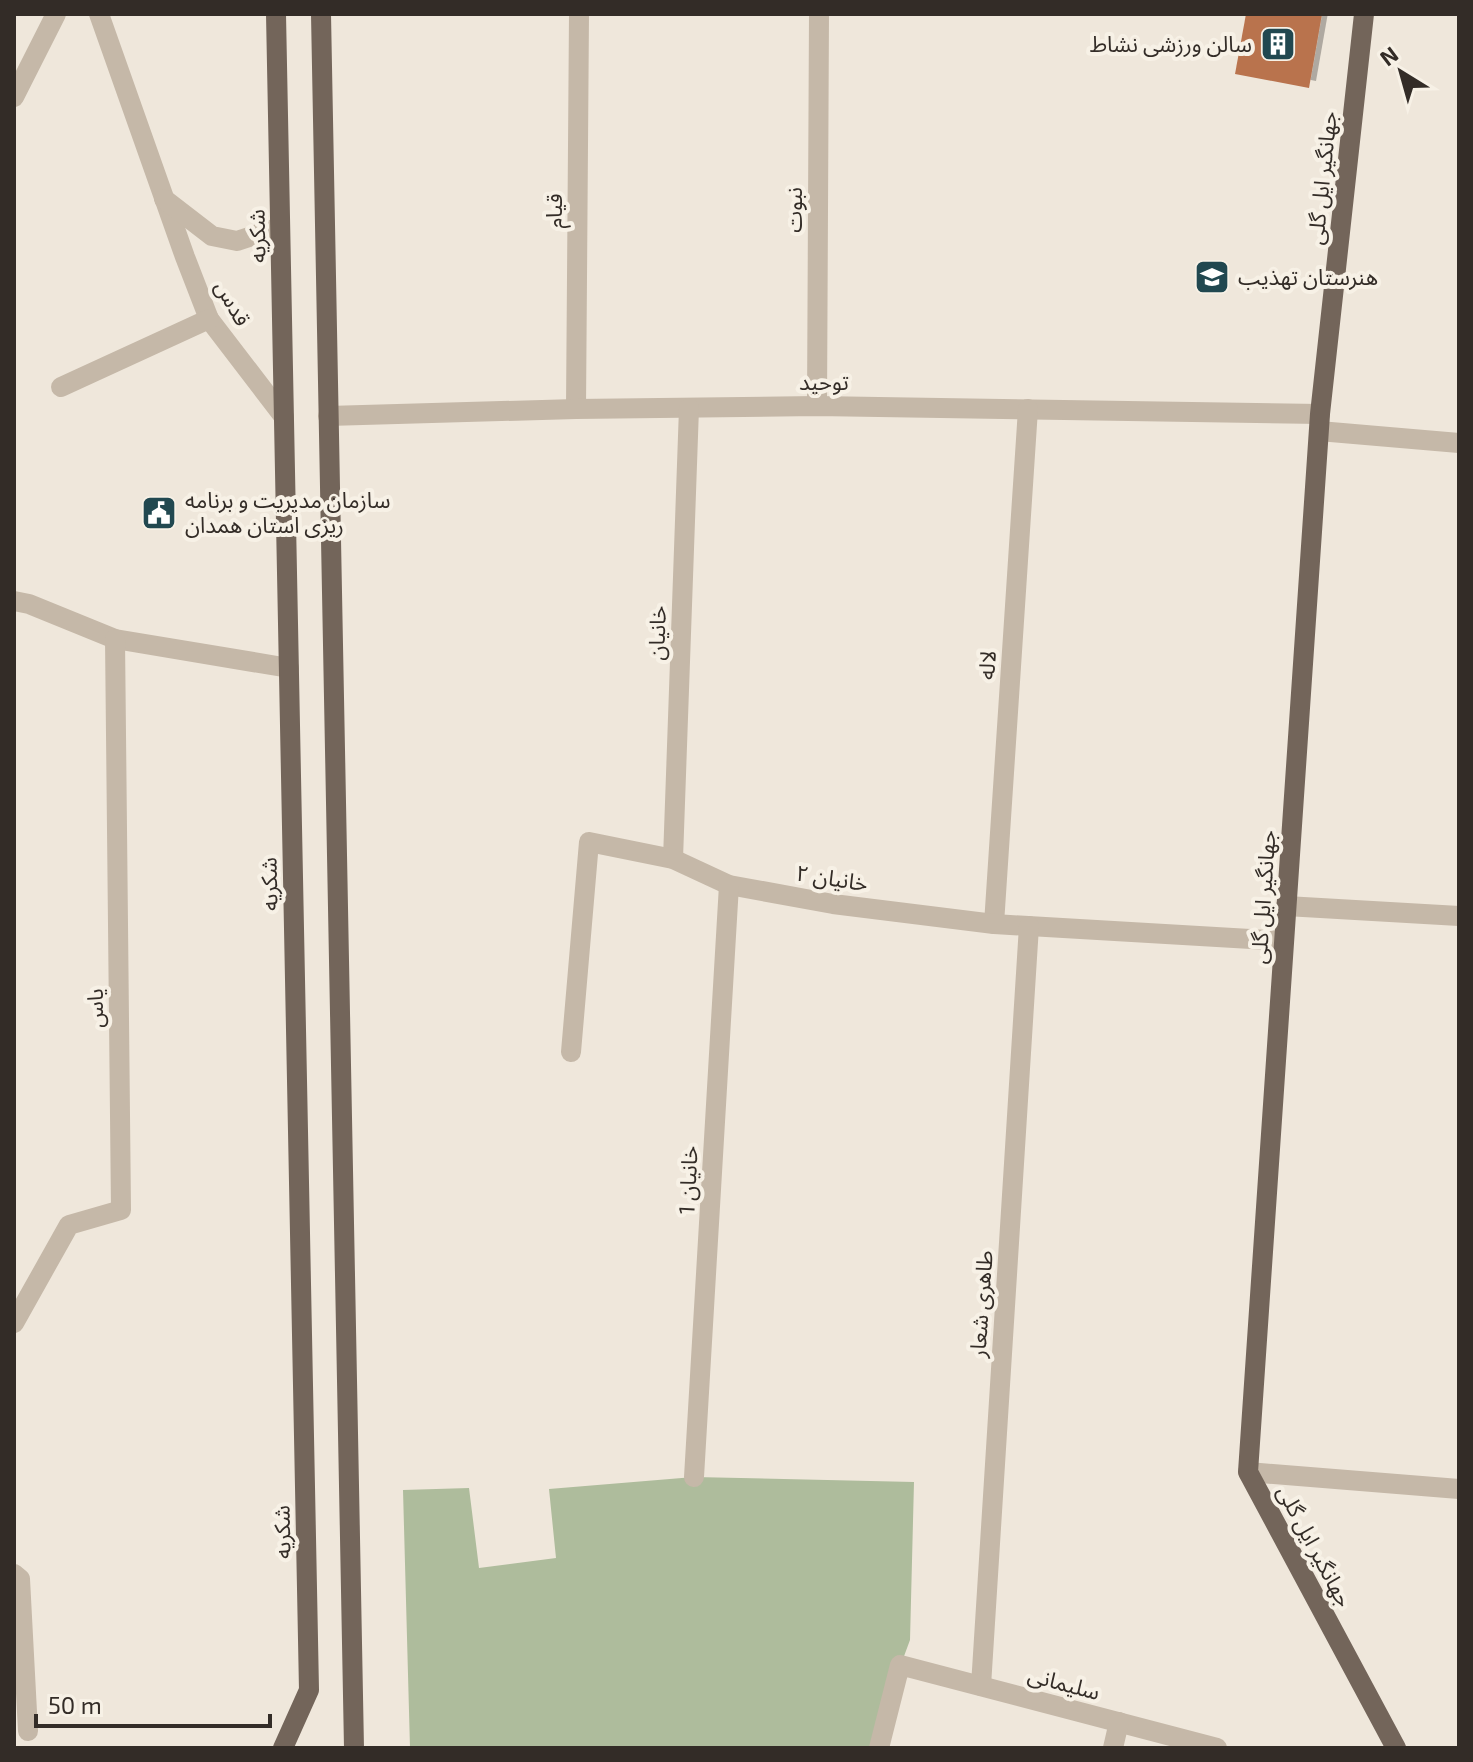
<svg xmlns="http://www.w3.org/2000/svg" width="1473" height="1762" viewBox="0 0 1473 1762" font-family="'Exo 2','Noto Sans Arabic',sans-serif">
	<defs>
		<filter id="shadow"><feDropShadow dx="7" dy="-7" stdDeviation="0" flood-color="#0004"/></filter>
	</defs>
	<rect width="100%" height="100%" fill="#efe7db"/>
	<!-- green -->
	<polygon fill="#aebc9c" points="694,1477 914,1482 910,1640 870,1748 410,1748 403,1490 469,1488 479,1568 556,1558 549,1489"/>
	<!-- building -->
	<polygon fill="#b9734e" filter="url(#shadow)" points="1246,14 1322,14 1309,88 1235,74"/>
	<g fill="none" stroke-linecap="round" stroke-linejoin="round">
		<!-- minor -->
		<g stroke="#c5b8a8" stroke-width="20">
			<polyline points="99,14 185,257 209,319 284,417"/>
			<polyline points="14,97 56,14"/>
			<polyline points="164,199 212,236 237,241 280,227"/>
			<polyline points="61,387 209,319"/>
			<polyline points="817,406 819,14"/>
			<polyline points="576,409 579,14"/>
			<polyline points="328,416 576,409 817,406 1320,414"/>
			<polyline points="1319,431 1459,443"/>
			<polyline points="14,601 29,604 115,639 289,668"/>
			<polyline points="673,859 689,408"/>
			<polyline points="1286,906 1459,916"/>
			<polyline points="994,924 1028,409"/>
			<polyline points="571,1052 589,842 673,859 729,885 833,904 994,924 1284,941"/>
			<polyline points="14,1323 69,1225 121,1210 115,639"/>
			<polyline points="1248,1472 1459,1489"/>
			<polyline points="694,1477 729,885"/>
			<polyline points="14,1574 20,1579 28,1731"/>
			<polyline points="981,1686 1029,926"/>
			<polyline points="879,1748 900,1665 1217,1748"/>
			<polyline points="1113,1748 1119,1722"/>
		</g>
		<!-- major -->
		<g stroke="#73655a" stroke-width="20">
			<polyline points="276,14 309,1690 283,1748"/>
			<polyline points="321,14 354,1748"/>
			<polyline points="1364,14 1320,414 1248,1472 1396,1748"/>
		</g>
	</g>
	<!-- icons -->
	<defs>
		<g id="building-square" transform="scale(1.8)"><rect x="-9" y="-9" width="18" height="18" rx="4" fill="#214850" stroke="#f7f1e6"/><path d="M-4-6H4V6H1V3H-1V6H-4ZM-2.5-4.3h1.7v1.8h-1.7ZM.8-4.3h1.7v1.8H.8ZM-2.5-1h1.7V.8h-1.7ZM.8-1h1.7V.8H.8Z" fill="#fff"/></g>
		<g id="school-square" transform="scale(1.8)"><rect x="-9" y="-9" width="18" height="18" rx="4" fill="#214850" stroke="#f7f1e6"/><path d="M0-5L7-2L0 1L-7-2ZM-4 1L0 2.5L4 1V4Q0 6-4 4Z" fill="#fff"/></g>
		<g id="civic-square" transform="scale(1.8)"><rect x="-9" y="-9" width="18" height="18" rx="4" fill="#214850" stroke="#f7f1e6"/><path d="M-.6-6.5H3V-4.5H.6V-3L4-1V1h2V6H-6V1h2V-1L-.6-3ZM-1.2 2.5V6h2.4V2.5Z" fill="#fff"/></g>
	</defs>
	<g fill-rule="evenodd">
		<use href="#building-square" x="1278" y="44"/>
		<use href="#school-square" x="1212" y="277"/>
		<use href="#civic-square" x="159" y="513"/>
	</g>
	<g text-anchor="middle" stroke-width="8" stroke-linejoin="round" paint-order="stroke">
		<!-- poi labels -->
		<g font-size="22" fill="#332c27" stroke="#f7f1e6" text-anchor="start">
			<text x="1252" y="52" text-anchor="end">سالن ورزشی نشاط</text>
			<text x="1238" y="285">هنرستان تهذیب</text>
			<text x="185" y="508">سازمان مدیریت و برنامه<tspan x="185" dy="25">ریزی استان همدان</tspan></text>
		</g>
		<!-- street labels -->
		<g font-size="22" fill="#332c27" stroke="#f7f1e6">
			<text transform="translate(1322 178) rotate(-84)" y="8">جهانگیر ایل گلی</text>
			<text transform="translate(794 210) rotate(-90)" y="8">نبوت</text>
			<text transform="translate(554 211) rotate(-90)" y="8">قیام</text>
			<text transform="translate(257 236) rotate(-91)" y="8">شکریه</text>
			<text transform="translate(233 303) rotate(61)" y="8">قدس</text>
			<text x="824" y="390">توحید</text>
			<text transform="translate(657 633) rotate(-88)" y="8">خانیان</text>
			<text transform="translate(987 665) rotate(-86)" y="8">لاله</text>
			<text transform="translate(832 878) rotate(9)" y="8">خانیان ۲</text>
			<text transform="translate(269 884) rotate(-91)" y="8">شکریه</text>
			<text transform="translate(1263 897) rotate(-86)" y="8">جهانگیر ایل گلی</text>
			<text transform="translate(95 1008) rotate(-91)" y="8">یاس</text>
			<text transform="translate(688 1180) rotate(-87)" y="8">خانیان 1</text>
			<text transform="translate(981 1304) rotate(-86)" y="8">طاهری شعار</text>
			<text transform="translate(282 1532) rotate(-91)" y="8">شکریه</text>
			<text transform="translate(1315 1546) rotate(62)" y="8">جهانگیر ایل گلی</text>
			<text transform="translate(1064 1683) rotate(15)" y="8">سلیمانی</text>
		</g>
	</g>
	<!-- border -->
	<rect width="1473" height="1762" fill="none" stroke="#332c27" stroke-width="32"/>
	<!-- north arrow -->
	<g transform="translate(1401 72) rotate(323)" stroke="#f7f1e6" stroke-width="6" paint-order="stroke">
	<path d="M0-6L14 30L0 20L-14 30Z" fill="#332c27"/>
	<text y="-12" font-size="22" font-weight="bold" text-anchor="middle" fill="#332c27">N</text>
	</g>
	<!-- scale -->
	<path d="M36 1714v12h234v-12" fill="none" stroke="#332c27" stroke-width="4"/>
	<text x="48" y="1714" font-size="24" fill="#332c27" stroke="#f7f1e6" stroke-width="6" paint-order="stroke">50 m</text>
</svg>
